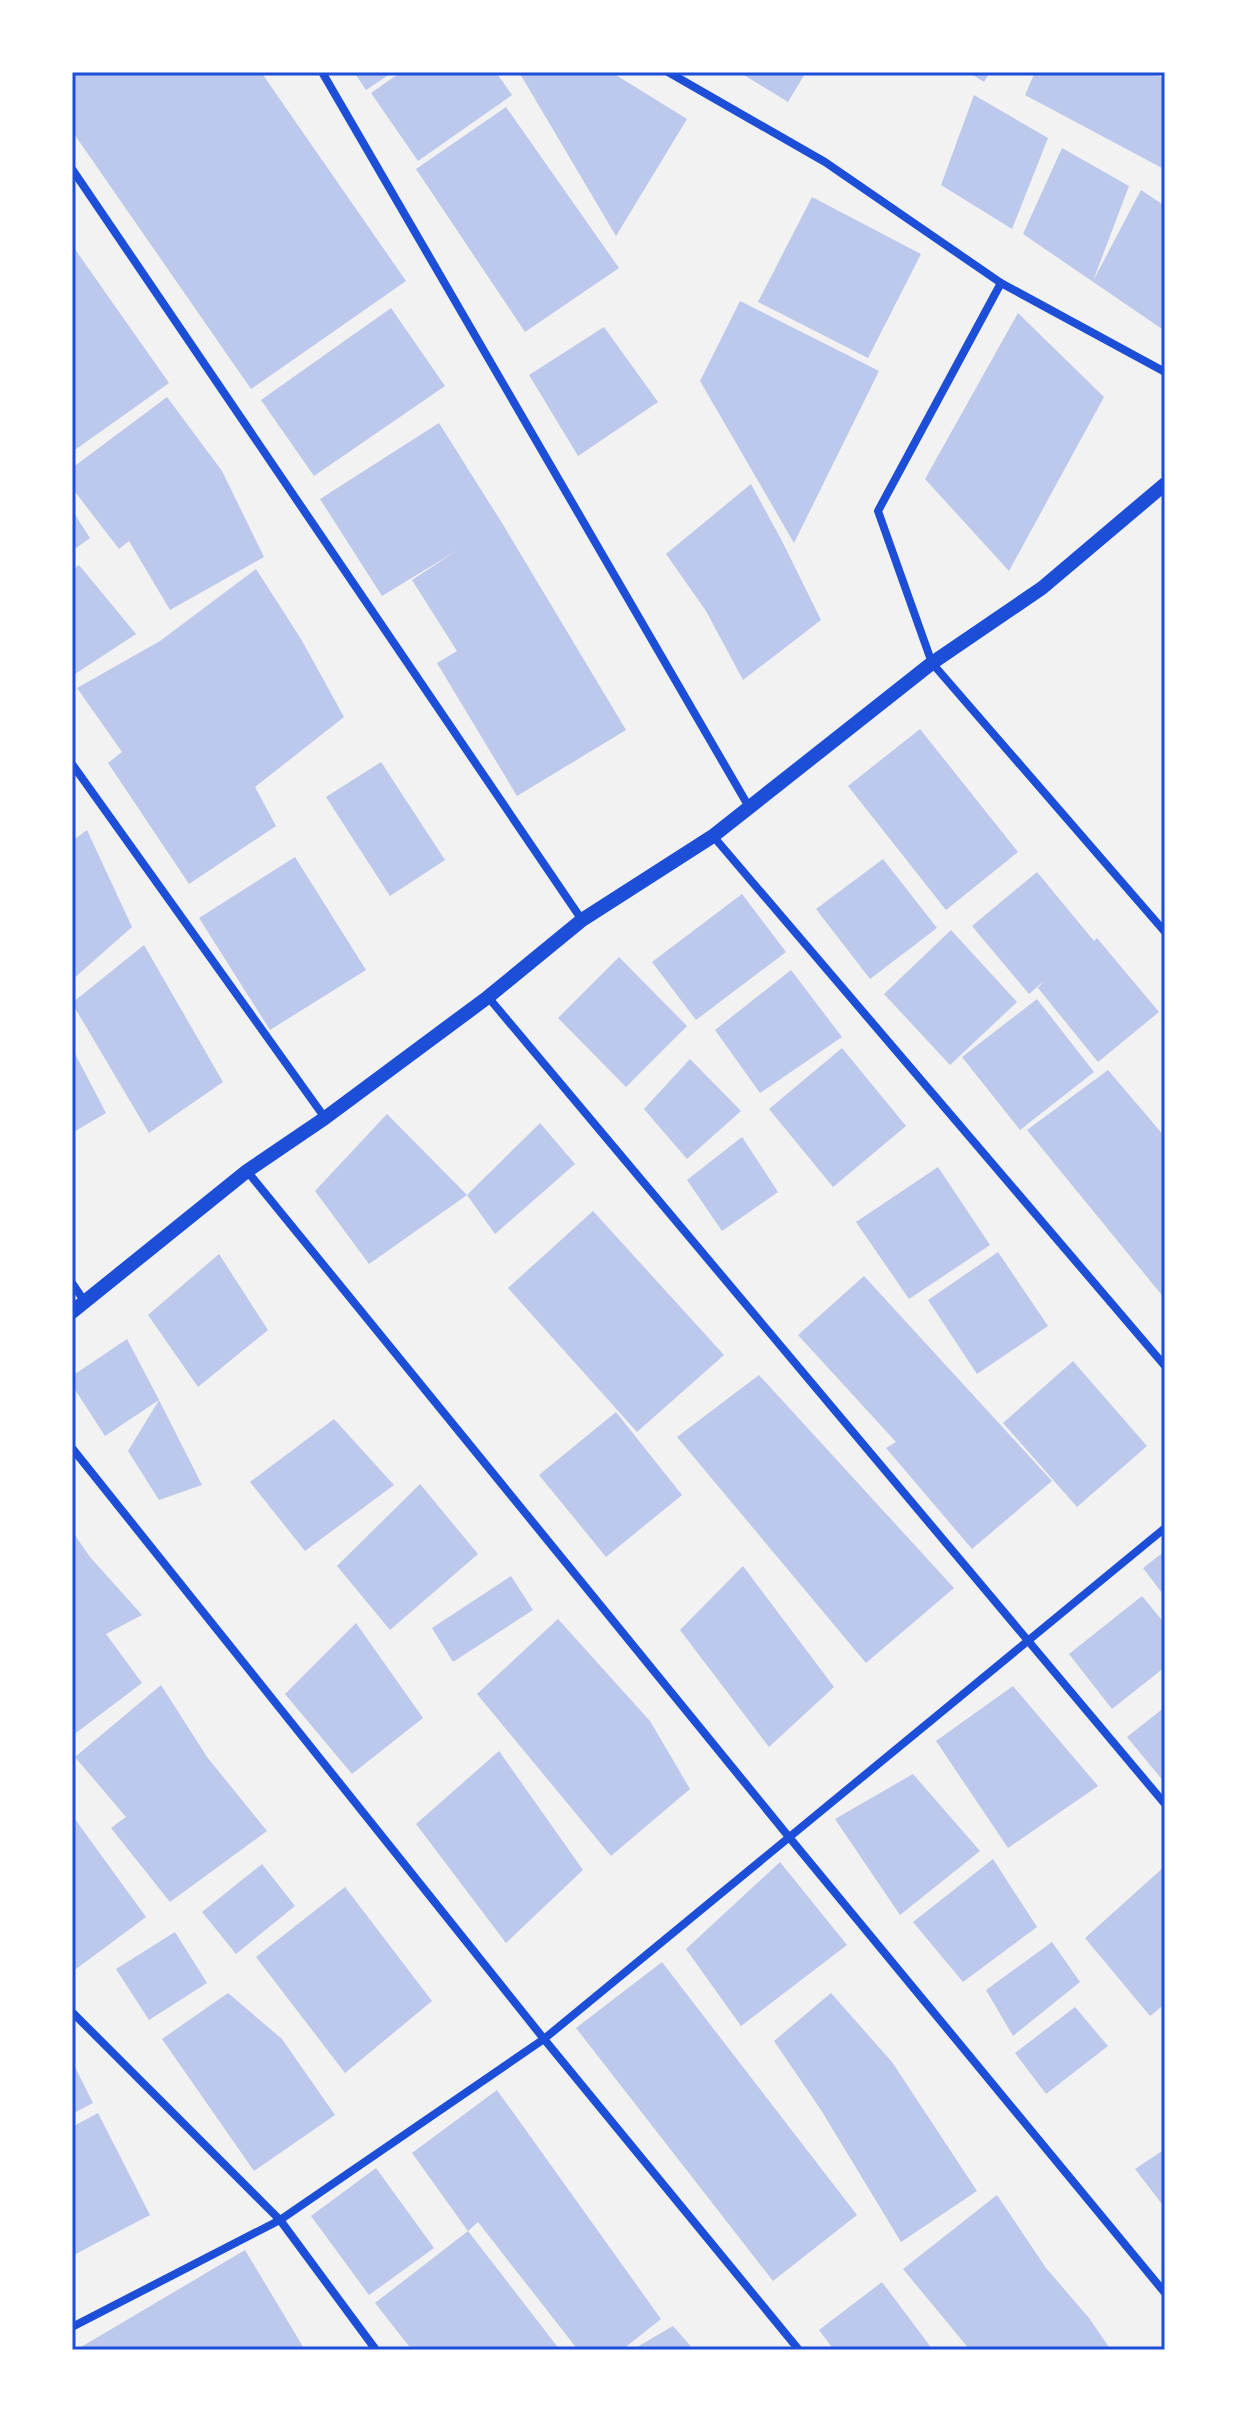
<svg xmlns="http://www.w3.org/2000/svg" width="1237" height="2422" viewBox="0 0 1237 2422" font-family="'IBM Plex Serif',serif">
	<rect width="100%" height="100%" fill="#f2f2f2"/>
	<!-- building -->
	<g fill="#bdc9ec">
		<polygon points="72,72 261,72 406,281 251,389 72,131"/>
		<polygon points="354,72 393,72 366,90"/>
		<polygon points="401,72 496,72 512,95 418,161 371,93"/>
		<polygon points="519,72 611,72 687,119 616,236"/>
		<polygon points="739,72 806,72 788,102"/>
		<polygon points="968,72 990,72 984,82"/>
		<polygon points="1035,72 1153,72 1165,79 1165,159 1162,168 1025,95"/>
		<polygon points="974,95 1048,138 1012,229 941,185"/>
		<polygon points="506,107 619,268 525,332 416,169"/>
		<polygon points="1062,148 1129,186 1093,281 1141,190 1165,206 1165,331 1023,234"/>
		<polygon points="812,197 921,254 868,358 758,302"/>
		<polygon points="72,245 169,383 72,452"/>
		<polygon points="740,301 879,371 794,543 700,381"/>
		<polygon points="391,308 445,386 314,476 261,400"/>
		<polygon points="1018,313 1104,397 1009,571 925,479"/>
		<polygon points="604,327 658,402 578,456 529,375"/>
		<polygon points="167,397 222,471 264,557 170,610 129,541 119,549 72,488 72,468"/>
		<polygon points="439,423 502,523 626,730 517,796 437,663 457,651 412,580 456,551 382,596 320,499"/>
		<polygon points="751,484 782,541 821,620 743,680 706,611 666,554"/>
		<polygon points="72,510 90,538 72,551"/>
		<polygon points="79,565 136,634 72,676 72,571"/>
		<polygon points="256,569 301,639 344,717 255,787 276,826 189,884 108,763 122,752 77,688 160,641"/>
		<polygon points="920,729 1018,852 946,910 848,786"/>
		<polygon points="381,762 445,860 390,896 326,797"/>
		<polygon points="87,830 132,927 72,980 72,841"/>
		<polygon points="295,857 366,970 270,1030 199,918"/>
		<polygon points="883,859 937,928 870,979 816,909"/>
		<polygon points="1037,872 1094,941 1097,938 1159,1012 1098,1062 1038,988 1044,981 1029,994 972,926"/>
		<polygon points="742,894 786,952 696,1020 652,962"/>
		<polygon points="951,930 1017,1002 950,1065 884,994"/>
		<polygon points="144,945 223,1082 149,1133 72,1003"/>
		<polygon points="619,957 687,1026 626,1087 558,1018"/>
		<polygon points="791,970 842,1037 760,1093 715,1030"/>
		<polygon points="1037,999 1094,1072 1020,1130 962,1057"/>
		<polygon points="72,1048 106,1113 72,1133"/>
		<polygon points="842,1048 906,1126 833,1187 769,1109"/>
		<polygon points="690,1059 741,1111 687,1159 644,1109"/>
		<polygon points="1108,1070 1165,1137 1165,1299 1027,1130"/>
		<polygon points="387,1114 467,1195 369,1264 315,1191"/>
		<polygon points="540,1123 575,1164 495,1234 467,1195"/>
		<polygon points="742,1137 778,1192 722,1231 687,1180"/>
		<polygon points="938,1167 990,1245 909,1299 856,1222"/>
		<polygon points="593,1211 724,1355 637,1432 508,1288"/>
		<polygon points="998,1252 1048,1326 977,1374 928,1300"/>
		<polygon points="219,1254 268,1330 198,1387 148,1315"/>
		<polygon points="864,1276 1052,1481 972,1549 886,1448 896,1442 798,1335"/>
		<polygon points="127,1339 159,1400 202,1485 159,1500 128,1451 159,1400 105,1436 72,1385 72,1376"/>
		<polygon points="1073,1361 1147,1446 1077,1507 1003,1423"/>
		<polygon points="759,1375 954,1588 866,1663 677,1437"/>
		<polygon points="616,1412 682,1495 606,1557 539,1475"/>
		<polygon points="334,1419 394,1485 305,1551 250,1482"/>
		<polygon points="420,1484 478,1554 390,1630 337,1566"/>
		<polygon points="72,1531 90,1557 142,1615 106,1634 142,1683 72,1736"/>
		<polygon points="1165,1551 1165,1597 1143,1568"/>
		<polygon points="743,1566 834,1687 769,1747 680,1630"/>
		<polygon points="511,1576 533,1610 453,1662 432,1628"/>
		<polygon points="1142,1596 1165,1624 1165,1667 1112,1709 1069,1654"/>
		<polygon points="558,1619 650,1721 690,1789 611,1856 477,1694"/>
		<polygon points="356,1623 423,1718 352,1774 285,1694"/>
		<polygon points="161,1685 207,1757 267,1831 170,1902 111,1828 126,1817 75,1757"/>
		<polygon points="1013,1686 1098,1786 1008,1848 936,1741"/>
		<polygon points="1165,1707 1165,1783 1127,1737"/>
		<polygon points="499,1751 583,1870 506,1943 416,1824"/>
		<polygon points="913,1774 980,1851 900,1915 835,1819"/>
		<polygon points="72,1815 146,1917 72,1972"/>
		<polygon points="993,1859 1037,1927 963,1982 913,1922"/>
		<polygon points="780,1862 847,1945 741,2026 686,1949"/>
		<polygon points="262,1864 295,1906 236,1954 202,1912"/>
		<polygon points="1165,1866 1165,2004 1150,2016 1085,1938"/>
		<polygon points="345,1887 432,2001 345,2073 256,1957"/>
		<polygon points="175,1932 207,1983 149,2020 116,1969"/>
		<polygon points="1052,1942 1080,1982 1013,2036 986,1990"/>
		<polygon points="662,1962 857,2215 773,2281 576,2028"/>
		<polygon points="228,1993 282,2039 335,2115 254,2171 162,2039"/>
		<polygon points="831,1993 892,2062 977,2191 901,2242 821,2110 774,2041"/>
		<polygon points="1075,2007 1108,2046 1046,2094 1015,2053"/>
		<polygon points="72,2061 93,2103 72,2114"/>
		<polygon points="497,2090 661,2319 622,2350 578,2350 478,2222 468,2231 412,2153"/>
		<polygon points="98,2113 150,2215 72,2256 72,2127"/>
		<polygon points="1165,2149 1165,2208 1135,2169"/>
		<polygon points="376,2168 434,2248 369,2295 311,2216"/>
		<polygon points="997,2195 1046,2268 1089,2318 1111,2350 970,2350 903,2269"/>
		<polygon points="468,2231 560,2350 412,2350 375,2303"/>
		<polygon points="245,2250 305,2350 76,2350"/>
		<polygon points="882,2282 933,2350 834,2350 819,2330"/>
		<polygon points="673,2326 694,2350 632,2350"/>
	</g>
	<g fill="none" stroke-linecap="round" stroke-linejoin="round">
		<!-- minor -->
		<g stroke="#1d4ed8" stroke-width="8">
			<polyline points="322,72 749,807"/>
			<polyline points="668,72 825,162 1001,283 1165,372"/>
			<polyline points="72,169 582,920"/>
			<polyline points="1001,283 878,511 932,663 1165,932"/>
			<polyline points="72,764 325,1118"/>
			<polyline points="713,836 1165,1366"/>
			<polyline points="488,997 1165,1804"/>
			<polyline points="247,1171 789,1837 1165,2293"/>
			<polyline points="72,1283 85,1302"/>
			<polyline points="72,1448 544,2039 799,2350"/>
			<polyline points="72,2012 280,2220 376,2350"/>
			<polyline points="72,2327 280,2220 544,2039 1165,1528"/>
		</g>
		<!-- tertiary -->
		<polyline stroke="#1d4ed8" stroke-width="14" points="72,1312 247,1171 325,1118 488,997 582,920 713,836 932,663 1042,588 1165,484"/>
	</g>
	<!-- border -->
	<rect width="1237" height="2422" fill="none" stroke="#ffffff" stroke-width="148"/>
	<rect x="74" y="74" width="1089" height="2274" fill="none" stroke="#1d4ed8" stroke-width="3"/>
</svg>
